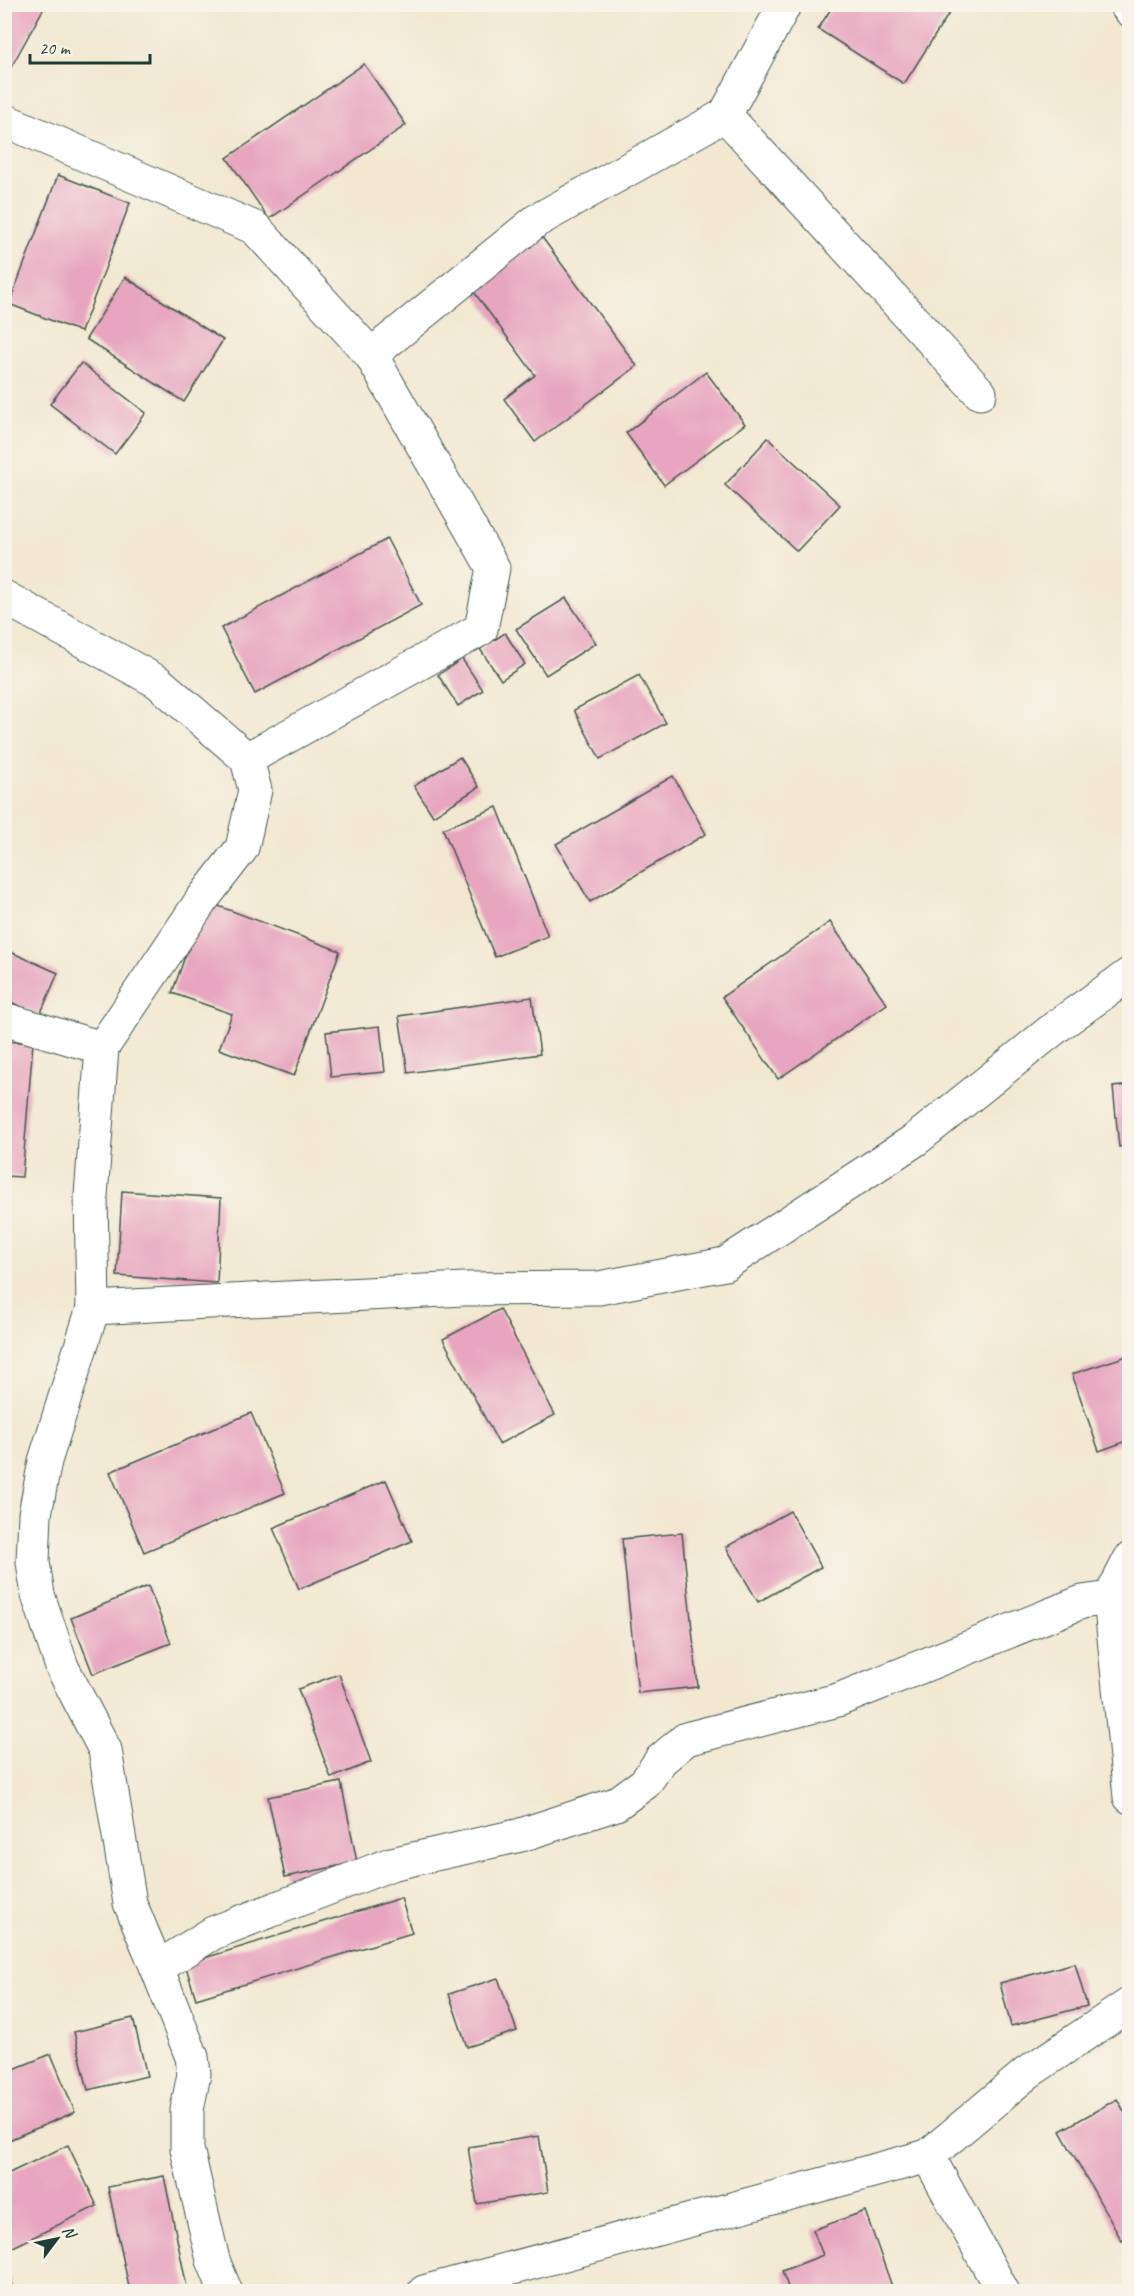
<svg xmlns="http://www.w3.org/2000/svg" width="1134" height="2296" viewBox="0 0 1134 2296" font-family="Caveat,sans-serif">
	<rect width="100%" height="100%" fill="#f7f3e8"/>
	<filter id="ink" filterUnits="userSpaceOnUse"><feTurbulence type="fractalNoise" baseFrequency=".0167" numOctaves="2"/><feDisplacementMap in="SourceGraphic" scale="12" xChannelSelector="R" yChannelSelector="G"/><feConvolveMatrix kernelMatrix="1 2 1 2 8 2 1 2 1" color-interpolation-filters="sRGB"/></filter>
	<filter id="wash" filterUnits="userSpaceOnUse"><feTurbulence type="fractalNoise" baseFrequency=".008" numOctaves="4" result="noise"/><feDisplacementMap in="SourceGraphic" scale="24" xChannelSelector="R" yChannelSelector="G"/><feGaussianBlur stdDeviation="1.35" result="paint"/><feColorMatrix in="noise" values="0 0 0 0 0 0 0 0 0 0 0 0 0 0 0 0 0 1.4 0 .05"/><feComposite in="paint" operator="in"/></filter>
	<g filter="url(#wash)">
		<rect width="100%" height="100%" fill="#f2e8d1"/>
		<g id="blocks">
			<!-- building -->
			<g fill="#e7a5bf">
				<polygon points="4,4 46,4 4,80"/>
				<polygon points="834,4 955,4 904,84 818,29"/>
				<polygon points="364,64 406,125 269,219 227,158"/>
				<polygon points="58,175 130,203 81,332 9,304"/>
				<polygon points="541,236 637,366 535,442 504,399 535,375 471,288"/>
				<polygon points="125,277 223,340 184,402 86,339"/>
				<polygon points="81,363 146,413 115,454 50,404"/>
				<polygon points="706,372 745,424 664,485 626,433"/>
				<polygon points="768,438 840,505 797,551 725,485"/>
				<polygon points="387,539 421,605 255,694 221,628"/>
				<polygon points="566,598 596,643 546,675 516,629"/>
				<polygon points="505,633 525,664 501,680 480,649"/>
				<polygon points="462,659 483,690 458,706 438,675"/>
				<polygon points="639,675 666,723 600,759 574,710"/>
				<polygon points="460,757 479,787 433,816 414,786"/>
				<polygon points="673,776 706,834 590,902 556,844"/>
				<polygon points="497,807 548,936 495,957 443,829"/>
				<polygon points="205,901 340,951 294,1076 219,1049 232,1014 172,993"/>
				<polygon points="830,922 887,1004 778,1079 722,997"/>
				<polygon points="4,949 58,973 40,1015 4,999"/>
				<polygon points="532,997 540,1054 408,1073 399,1016"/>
				<polygon points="380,1026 385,1072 331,1077 326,1032"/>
				<polygon points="4,1041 33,1043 22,1177 4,1176"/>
				<polygon points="1130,1085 1130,1146 1119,1147 1113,1087"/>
				<polygon points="122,1191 221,1198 217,1283 117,1276"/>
				<polygon points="500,1309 555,1415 499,1444 443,1339"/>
				<polygon points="1130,1355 1130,1440 1099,1451 1072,1374"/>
				<polygon points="251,1413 285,1493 144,1552 110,1472"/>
				<polygon points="386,1480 412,1541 299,1589 273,1528"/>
				<polygon points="790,1511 821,1567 758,1602 726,1547"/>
				<polygon points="682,1533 698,1687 638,1693 622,1539"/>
				<polygon points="148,1586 171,1643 93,1674 71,1618"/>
				<polygon points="339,1674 371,1762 331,1778 298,1689"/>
				<polygon points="341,1782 357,1862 285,1877 268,1797"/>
				<polygon points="401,1898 412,1933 196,1999 185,1964"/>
				<polygon points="1075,1963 1087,2006 1011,2026 1000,1983"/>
				<polygon points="498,1978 517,2031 467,2047 449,1994"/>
				<polygon points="133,2018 147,2076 88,2090 74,2032"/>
				<polygon points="51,2054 75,2112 4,2142 4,2073"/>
				<polygon points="1117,2099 1130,2121 1130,2236 1122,2241 1060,2131"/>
				<polygon points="539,2136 548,2192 477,2204 468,2147"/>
				<polygon points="68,2145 97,2206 5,2251 5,2175"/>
				<polygon points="164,2176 188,2292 130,2292 108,2187"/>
				<polygon points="865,2211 894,2292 790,2292 782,2271 823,2255 813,2230"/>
				<polygon points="6,2270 14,2292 4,2292"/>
			</g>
		</g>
	</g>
	<g filter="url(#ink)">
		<use href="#blocks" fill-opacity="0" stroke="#3f574c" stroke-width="1.5"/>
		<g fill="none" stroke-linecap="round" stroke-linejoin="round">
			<!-- street casing -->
			<g stroke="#3f574c" stroke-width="35">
				<g id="street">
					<polyline points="1125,4 1130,10"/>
					<polyline points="725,115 980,393"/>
					<polyline points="4,120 255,228 371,355 536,221 725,115 785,4"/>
					<polyline points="4,597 158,682 247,759 255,790 242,848 201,901 102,1048 91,1196 93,1308 464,1289 599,1288 725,1264 915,1140 1056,1027 1130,974"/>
					<polyline points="247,759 481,629 493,568 371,355"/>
					<polyline points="4,1019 102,1048"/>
					<polyline points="93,1308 45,1461 35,1514 33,1562 38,1595 62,1667 105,1750 130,1903 157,1968"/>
					<polyline points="1110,1598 1130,1559"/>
					<polyline points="928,2156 1003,2292"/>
					<polyline points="226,2292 213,2260 187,2149 187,2110 194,2074 192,2057 157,1968 213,1933 391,1864 521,1835 616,1804 645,1783 661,1760 686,1739 838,1700 1082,1602 1110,1598 1130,1797"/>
					<polyline points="424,2292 928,2156 1027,2073 1130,2004"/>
				</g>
			</g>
			<!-- street -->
			<use href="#street" stroke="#fff" stroke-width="33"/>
		</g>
	</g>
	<!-- margin -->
	<rect width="1134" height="2296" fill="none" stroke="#f7f3e8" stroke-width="24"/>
	<!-- north arrow -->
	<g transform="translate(57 2239) rotate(58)" stroke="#f7f3e8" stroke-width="4.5" paint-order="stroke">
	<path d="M0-4.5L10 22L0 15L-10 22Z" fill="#1f3d34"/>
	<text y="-9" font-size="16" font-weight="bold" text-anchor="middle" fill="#1f3d34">N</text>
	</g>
	<!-- scale -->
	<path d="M30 54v9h120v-9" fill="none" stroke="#1f3d34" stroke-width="3"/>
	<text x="39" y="54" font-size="18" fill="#1f3d34" stroke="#f7f3e8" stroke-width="4.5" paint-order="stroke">20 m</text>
</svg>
